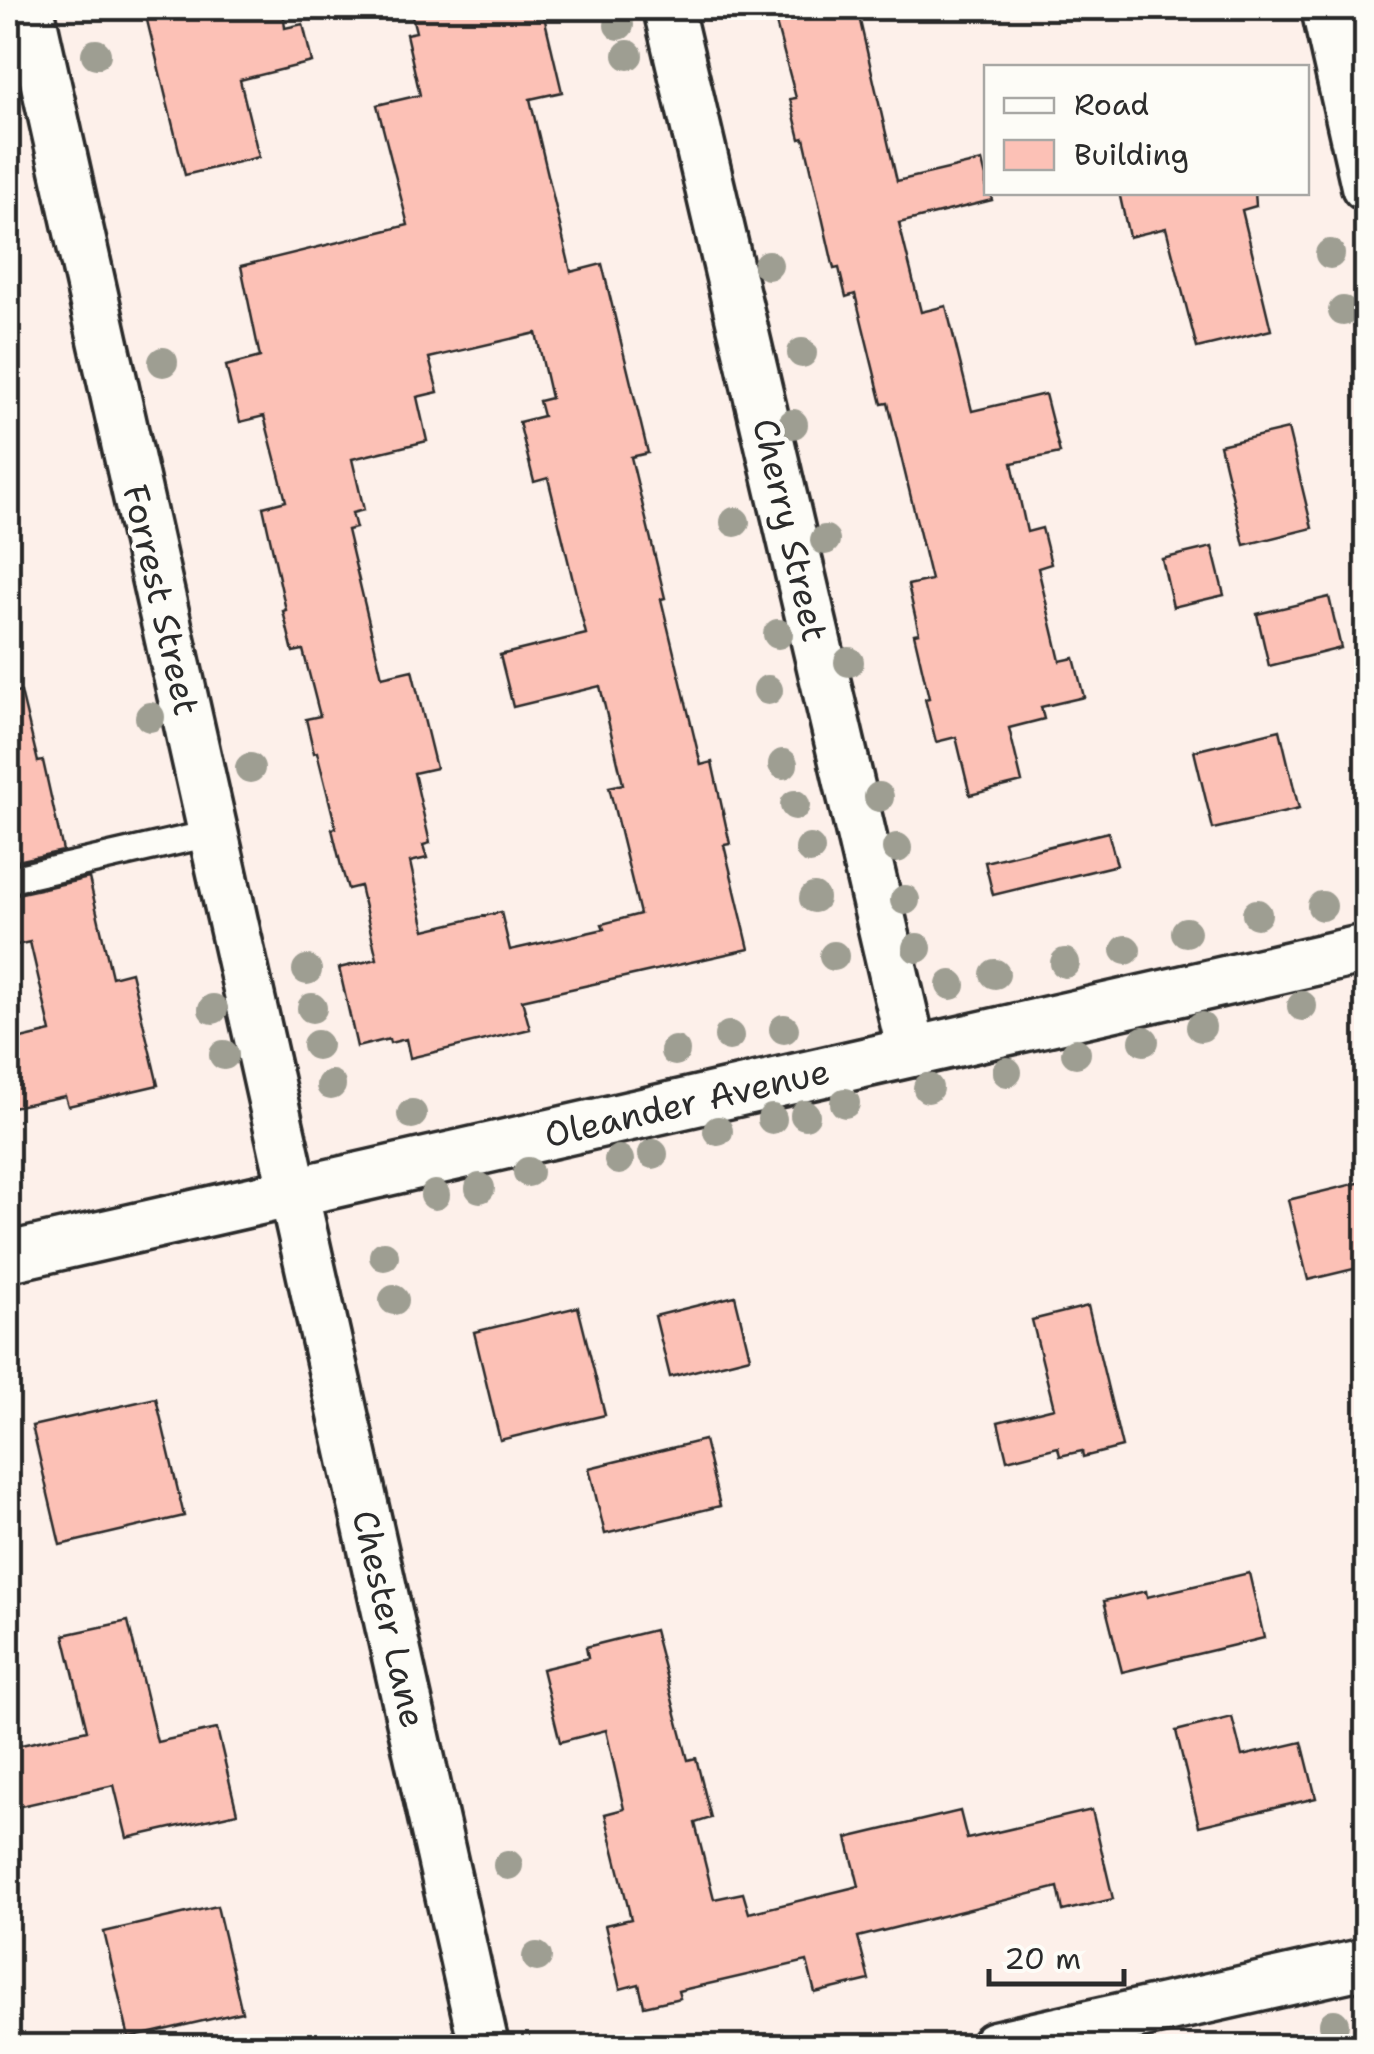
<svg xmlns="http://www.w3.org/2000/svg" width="1374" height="2054" viewBox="0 0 1374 2054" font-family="'Shantell Sans',sans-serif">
	<rect width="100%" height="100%" fill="#fdf0ea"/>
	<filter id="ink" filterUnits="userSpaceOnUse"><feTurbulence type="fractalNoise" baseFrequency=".01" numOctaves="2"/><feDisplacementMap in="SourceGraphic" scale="20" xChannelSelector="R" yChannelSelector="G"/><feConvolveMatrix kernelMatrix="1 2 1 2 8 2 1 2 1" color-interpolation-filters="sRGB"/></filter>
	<g filter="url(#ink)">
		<!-- building -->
		<g fill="#fcc1b6" stroke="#2b2b2b" stroke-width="2.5" fill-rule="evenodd">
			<polygon points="144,8 283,8 285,28 303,24 312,62 240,80 259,157 185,175"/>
			<path d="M410,8H542L562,92L530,99L571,272L602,264L648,453L631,457L665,598L661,599L701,765L712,762L730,844L724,845L749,949L522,1000L530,1029L410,1058L406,1039L390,1043L389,1039L357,1047L339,968L377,959L360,886L348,889L341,866L332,829L336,828L317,752L314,753L306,719L320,716L303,650L293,652L283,611L286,610L263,507L286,501L264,416L240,422L226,366L260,357L241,266L408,225L377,105L420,95L406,34L416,32ZM536,333L551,398L539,401L543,416L519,422L534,482L548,478L586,634L500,655L513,707L600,686L623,784L609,787L640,914L602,924L604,929L510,950L501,912L425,930L410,862L427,858L423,845L430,843L414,773L436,768L412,670L382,677L347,530L356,528L352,513L364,510L352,459L427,441L417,397L438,392L429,358Z"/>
			<polygon points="772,8 857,8 897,181 982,161 986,177 986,192 990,192 992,200 899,223 921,312 946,306 972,411 1045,394 1060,453 1012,463 1027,532 1042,528 1051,564 1038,568 1060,661 1074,658 1084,697 1041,707 1044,719 1009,728 1022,782 970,795 956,737 936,742 925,699 929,698 914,634 919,633 908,585 931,580 888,403 882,404 855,294 846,297 839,268 834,269 804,138 800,139 790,99 796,98"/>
			<polygon points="1119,192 1255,192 1256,206 1242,210 1271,330 1197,348 1166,228 1129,237"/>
			<polygon points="1288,429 1312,528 1244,545 1220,445"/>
			<polygon points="1212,547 1224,595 1173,607 1162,559"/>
			<polygon points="1329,597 1341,648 1269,666 1257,614"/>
			<polygon points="21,692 38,762 43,761 63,851 8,863 8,694"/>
			<polygon points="1280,730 1299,809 1213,829 1194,751"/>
			<polygon points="1108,832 1117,865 993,895 985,862"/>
			<polygon points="89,878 112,977 131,972 158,1085 68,1106 65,1096 8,1108 8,1042 51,1032 30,942 8,947 8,896"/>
			<polygon points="1366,1181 1366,1266 1308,1280 1288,1200"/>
			<polygon points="735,1296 750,1357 670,1377 655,1316"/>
			<polygon points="1088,1306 1122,1447 1083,1457 1082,1451 1060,1456 1058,1447 1007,1460 998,1422 1054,1408 1032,1320"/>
			<polygon points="578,1307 605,1415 500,1440 474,1332"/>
			<polygon points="156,1398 184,1516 60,1545 32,1426"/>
			<polygon points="704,1440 720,1506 605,1534 589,1468"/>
			<polygon points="1249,1573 1264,1638 1122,1672 1104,1601 1146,1591 1147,1597"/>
			<polygon points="128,1621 157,1742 217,1729 237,1813 127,1838 114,1785 8,1809 8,1748 87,1730 64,1635"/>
			<polygon points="654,1630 688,1760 696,1758 711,1818 695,1823 714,1899 743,1893 749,1913 859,1886 847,1838 960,1811 967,1839 1092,1810 1113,1899 1063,1911 1058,1887 858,1937 869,1980 815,1993 807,1961 678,1991 680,1998 644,2006 639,1984 620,1989 605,1925 631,1919 605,1814 624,1809 606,1730 560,1742 542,1669 588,1658 586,1647"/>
			<polygon points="1232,1717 1242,1756 1302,1742 1316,1798 1199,1826 1176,1731"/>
			<polygon points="217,1906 242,2012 129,2038 104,1932"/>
		</g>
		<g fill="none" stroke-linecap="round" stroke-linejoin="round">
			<!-- service casing -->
			<g stroke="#2b2b2b" stroke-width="32">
				<polyline id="service" points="8,880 213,833"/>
			</g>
			<!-- minor casing -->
			<g stroke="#2b2b2b" stroke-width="55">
				<g id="minor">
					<polyline points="29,8 484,2046"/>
					<polyline points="668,8 912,1052"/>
					<polyline points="1326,8 1366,186"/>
					<polyline points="8,1257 1366,949"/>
					<polyline points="995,2046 1366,1963"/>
				</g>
			</g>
			<!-- service -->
			<use href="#service" stroke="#fdfcf7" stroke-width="25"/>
			<!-- minor -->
			<use href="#minor" stroke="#fdfcf7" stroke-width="48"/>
		</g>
		<!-- trees -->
		<g fill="#9e9e92">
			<circle cx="619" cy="25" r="15"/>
			<circle cx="96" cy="54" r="15"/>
			<circle cx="628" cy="55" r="15"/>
			<circle cx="1330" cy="254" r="15"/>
			<circle cx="768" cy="265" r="15"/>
			<circle cx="1343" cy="311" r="15"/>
			<circle cx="802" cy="353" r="15"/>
			<circle cx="163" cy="362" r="15"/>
			<circle cx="793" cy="424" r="15"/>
			<circle cx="735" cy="522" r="15"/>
			<circle cx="825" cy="540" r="15"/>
			<circle cx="778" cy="634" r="15"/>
			<circle cx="849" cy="662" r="15"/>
			<circle cx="768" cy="690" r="15"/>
			<circle cx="150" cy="717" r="15"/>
			<circle cx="783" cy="764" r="15"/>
			<circle cx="250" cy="768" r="15"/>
			<circle cx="879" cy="797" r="15"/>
			<circle cx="795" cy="805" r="15"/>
			<circle cx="897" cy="848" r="15"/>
			<circle cx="810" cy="849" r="15"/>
			<circle cx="814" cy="898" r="15"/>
			<circle cx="905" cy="900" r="15"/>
			<circle cx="1322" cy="906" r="15"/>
			<circle cx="1257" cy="914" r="15"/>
			<circle cx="1186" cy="932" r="15"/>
			<circle cx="917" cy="948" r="15"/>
			<circle cx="1126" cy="950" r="15"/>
			<circle cx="834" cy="956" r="15"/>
			<circle cx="1065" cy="963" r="15"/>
			<circle cx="307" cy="970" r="15"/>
			<circle cx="995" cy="974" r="15"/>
			<circle cx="951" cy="985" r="15"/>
			<circle cx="1302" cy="1006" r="15"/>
			<circle cx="312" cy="1008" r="15"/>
			<circle cx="213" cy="1009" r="15"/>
			<circle cx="1201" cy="1027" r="15"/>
			<circle cx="784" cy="1029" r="15"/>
			<circle cx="729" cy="1036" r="15"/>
			<circle cx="1144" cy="1041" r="15"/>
			<circle cx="317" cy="1045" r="15"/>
			<circle cx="675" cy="1051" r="15"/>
			<circle cx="1076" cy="1053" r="15"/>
			<circle cx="224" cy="1055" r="15"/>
			<circle cx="1007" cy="1072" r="15"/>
			<circle cx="331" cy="1085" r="15"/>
			<circle cx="928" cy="1088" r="15"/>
			<circle cx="845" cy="1103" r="15"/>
			<circle cx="412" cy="1114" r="15"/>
			<circle cx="805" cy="1115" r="15"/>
			<circle cx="772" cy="1119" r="15"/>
			<circle cx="718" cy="1131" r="15"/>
			<circle cx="653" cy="1154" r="15"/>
			<circle cx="619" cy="1160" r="15"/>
			<circle cx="528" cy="1172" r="15"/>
			<circle cx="480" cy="1188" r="15"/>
			<circle cx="435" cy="1195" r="15"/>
			<circle cx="384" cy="1256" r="15"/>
			<circle cx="394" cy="1300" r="15"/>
			<circle cx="508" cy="1865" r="15"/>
			<circle cx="537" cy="1957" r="15"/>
			<circle cx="1334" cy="2024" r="15"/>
		</g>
	</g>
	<g text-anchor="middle" stroke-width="9" stroke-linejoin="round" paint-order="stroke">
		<!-- street labels -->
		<g font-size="35" fill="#2b2b2b" stroke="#fdfcf7">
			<text transform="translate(790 530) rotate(77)" y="12">Cherry Street</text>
			<text transform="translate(161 600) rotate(77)" y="12">Forrest Street</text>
			<text transform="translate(687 1103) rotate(-13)" y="12">Oleander Avenue</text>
			<text transform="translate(389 1619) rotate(77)" y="12">Chester Lane</text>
		</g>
	</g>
	<!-- margin -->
	<rect width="1374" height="2054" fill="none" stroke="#fdfcf7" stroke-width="40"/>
	<rect x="20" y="20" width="1334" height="2014" fill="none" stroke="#2b2b2b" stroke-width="4" filter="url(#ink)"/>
	<!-- legend -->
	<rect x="984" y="65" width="325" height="130" fill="#fdfcf7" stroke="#a9a8a5" stroke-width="2.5"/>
	<rect x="1004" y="98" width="50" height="15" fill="#fdfcf7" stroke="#a9a8a5" stroke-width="2.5"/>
	<text x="1074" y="115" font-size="30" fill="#2b2b2b">Road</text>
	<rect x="1004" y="140" width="50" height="30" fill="#fcc1b6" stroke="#a9a8a5" stroke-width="2.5"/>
	<text x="1074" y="165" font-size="30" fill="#2b2b2b">Building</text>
	<!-- scale -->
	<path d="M989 1969v15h135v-15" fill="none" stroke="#2b2b2b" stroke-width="5"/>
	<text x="1004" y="1969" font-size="30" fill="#2b2b2b" stroke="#fdfcf7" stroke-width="8" paint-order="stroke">20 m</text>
</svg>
